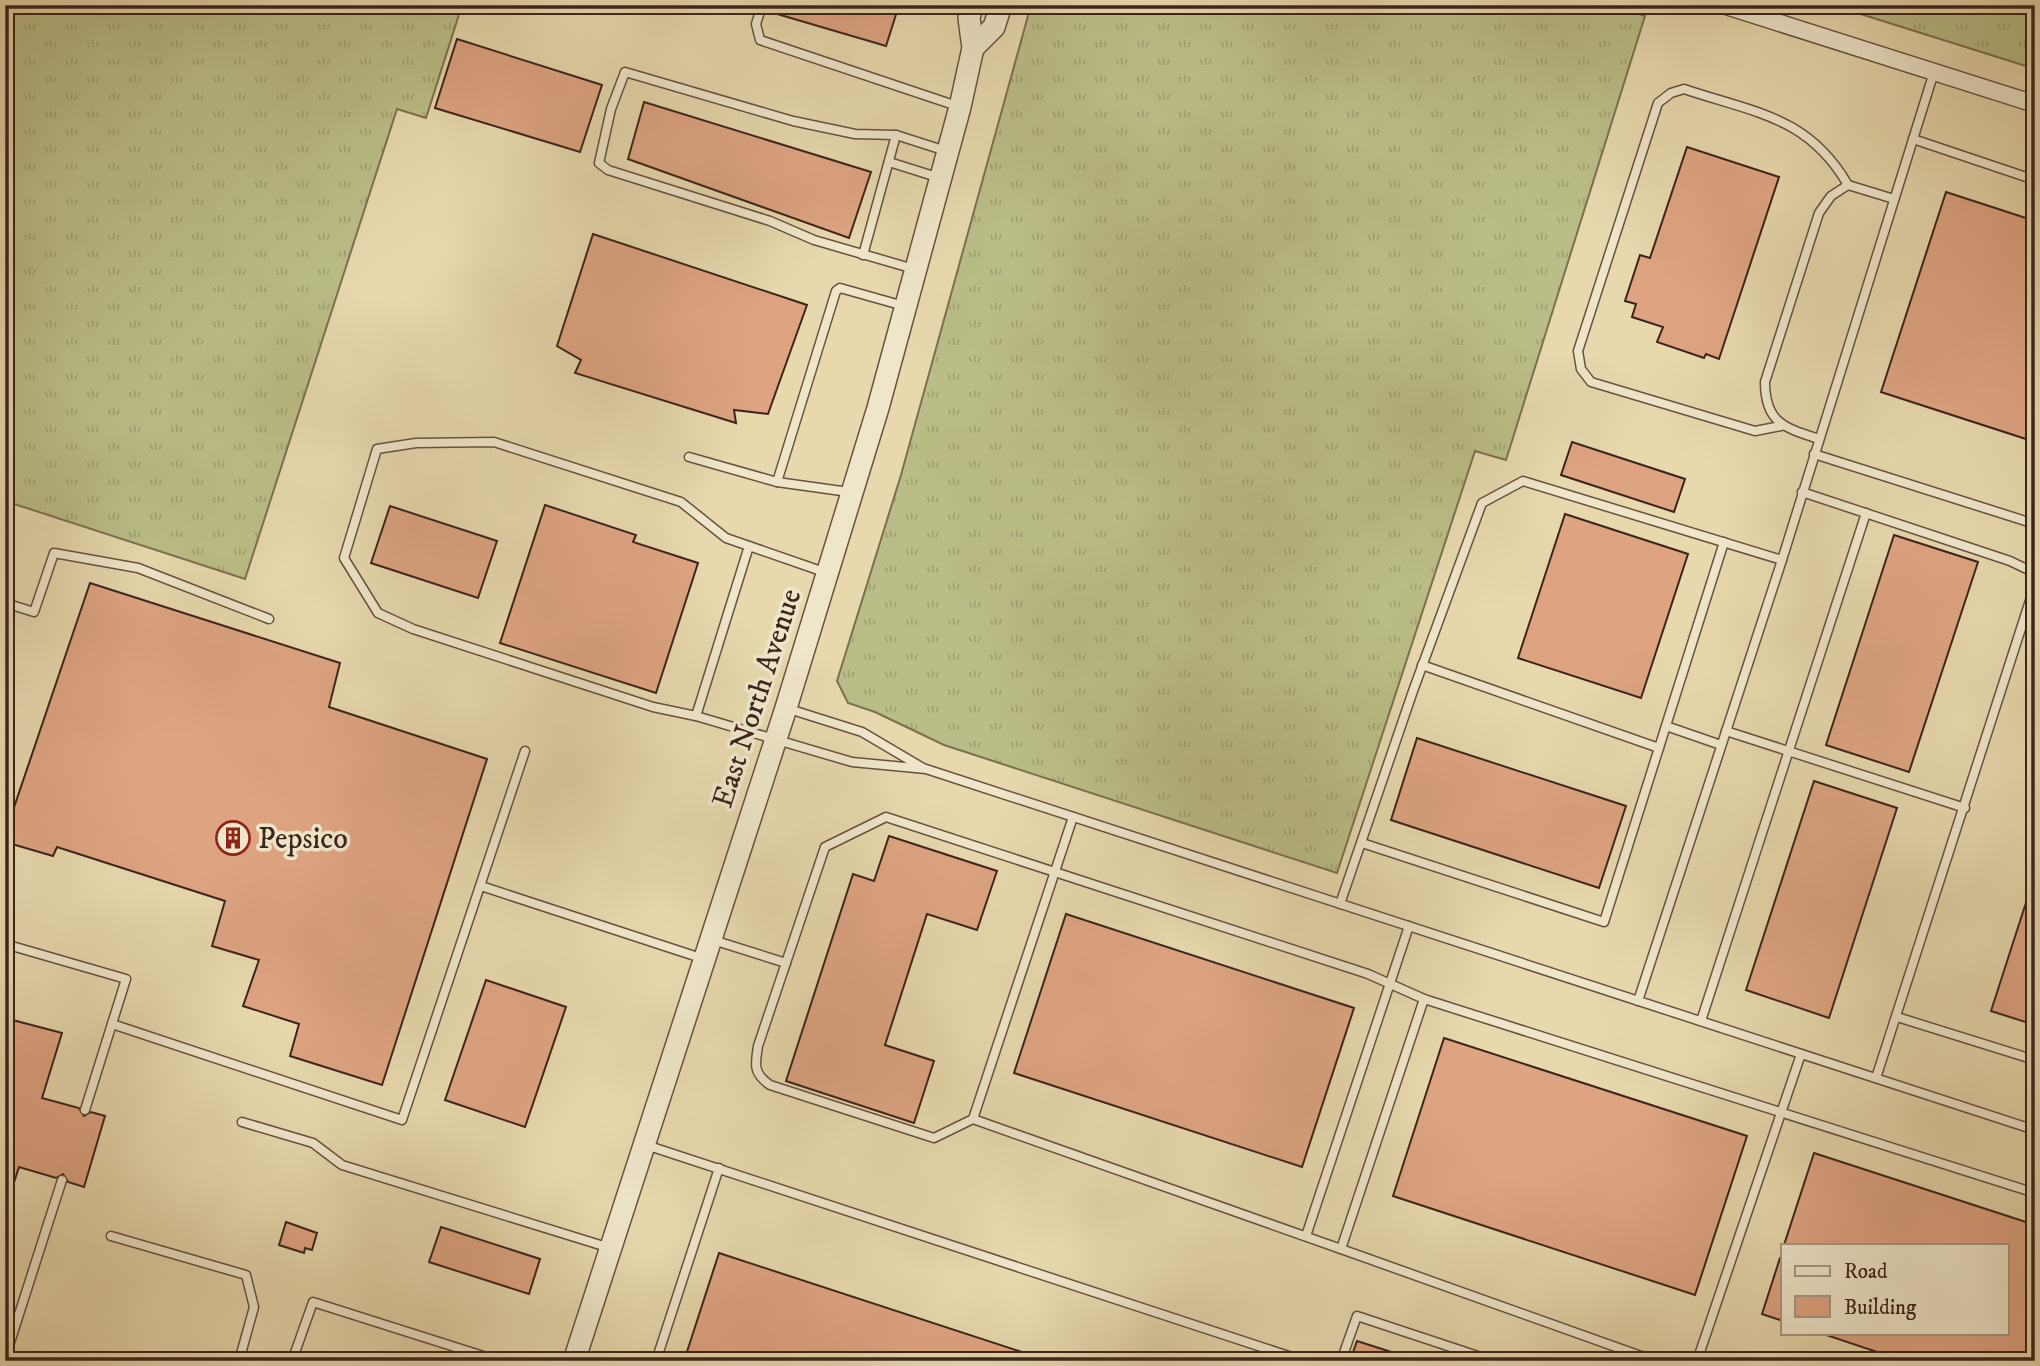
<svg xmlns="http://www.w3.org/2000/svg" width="2040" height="1366" viewBox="0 0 2040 1366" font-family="'IM FELL DW Pica',serif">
	<defs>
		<pattern id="grass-tufts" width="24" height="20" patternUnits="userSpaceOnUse" patternTransform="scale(1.75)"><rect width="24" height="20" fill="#babd87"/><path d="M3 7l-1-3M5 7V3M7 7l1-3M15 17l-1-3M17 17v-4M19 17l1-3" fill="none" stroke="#a1a274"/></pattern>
	</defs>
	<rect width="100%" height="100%" fill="#e7d8ae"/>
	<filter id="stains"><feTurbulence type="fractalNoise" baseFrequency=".00286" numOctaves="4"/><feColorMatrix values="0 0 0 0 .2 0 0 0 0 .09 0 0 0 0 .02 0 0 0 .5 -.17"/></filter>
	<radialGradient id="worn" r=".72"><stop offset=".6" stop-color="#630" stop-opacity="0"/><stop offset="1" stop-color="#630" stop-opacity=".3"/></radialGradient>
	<!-- grass -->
	<g fill="url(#grass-tufts)" stroke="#7c7051" stroke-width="2">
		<polygon points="5,5 462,5 426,118 397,109 245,579 5,501"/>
		<polygon points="1031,5 1611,5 1645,16 1506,460 1475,451 1337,873 944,745 875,712 848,703 837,681 901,475"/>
		<polygon points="1832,5 2035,5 2035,69 2029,67"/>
	</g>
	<!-- building -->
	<g fill="#dea482" stroke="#3d241b" stroke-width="2">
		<polygon points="768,5 899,5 886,46 767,11"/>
		<polygon points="457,39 602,85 580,152 435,108"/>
		<polygon points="644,102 871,172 849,238 628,159"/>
		<polygon points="1687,147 1779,177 1719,359 1706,354 1704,358 1657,342 1663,327 1632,317 1636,304 1625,301 1640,255 1650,258"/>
		<polygon points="1946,192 2035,221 2035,442 1881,392"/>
		<polygon points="593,234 807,305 768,414 734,410 736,423 575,373 581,360 557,346"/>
		<polygon points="1572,442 1685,479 1674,512 1561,475"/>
		<polygon points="545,505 636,535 633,542 698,563 656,693 500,643"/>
		<polygon points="390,506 497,541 478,598 371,563"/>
		<polygon points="1565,514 1688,554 1641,698 1518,658"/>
		<polygon points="1894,535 1978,562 1909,772 1826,745"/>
		<polygon points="90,583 340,663 329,707 487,759 382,1085 290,1056 299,1024 243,1006 259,960 212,946 225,901 57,847 53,856 5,842 5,834"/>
		<polygon points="1417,738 1626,806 1599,888 1391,820"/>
		<polygon points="1814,781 1897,808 1829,1018 1746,990"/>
		<polygon points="889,836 997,871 977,930 927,914 885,1045 934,1061 914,1123 786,1081 853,874 874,881"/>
		<polygon points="2032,884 2035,884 2035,1025 1991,1011"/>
		<polygon points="1066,914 1354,1008 1302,1167 1014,1073"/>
		<polygon points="486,980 566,1007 525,1127 445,1100"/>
		<polygon points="5,1018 62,1033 42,1098 79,1108 84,1116 91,1112 105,1116 84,1187 68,1182 63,1174 56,1178 19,1167 8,1201 5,1201"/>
		<polygon points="1444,1038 1747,1136 1695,1295 1393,1196"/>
		<polygon points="1814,1153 2035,1225 2035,1361 1904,1361 1826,1335 1827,1333 2007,1333 2007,1245 1784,1245"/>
		<polygon points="286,1222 317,1233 312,1250 305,1248 304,1253 279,1245"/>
		<polygon points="441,1227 540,1259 529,1294 429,1262"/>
		<polygon points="719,1253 1040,1358 1040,1361 684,1361"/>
		<polygon points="1780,1258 1783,1258 1783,1321 1762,1314"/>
		<polygon points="1357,1341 1410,1358 1409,1361 1350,1361"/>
	</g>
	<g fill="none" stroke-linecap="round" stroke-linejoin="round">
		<!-- service casing -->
		<g stroke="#685140" stroke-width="11">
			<g id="service">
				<polyline points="762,5 756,24 760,40 960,107"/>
				<polyline points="1913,139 2035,180"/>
				<polyline points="889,162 940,178"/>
				<polyline points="863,255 896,135"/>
				<polyline points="914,269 814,240 770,221 608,170 599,163 611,109 625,72 793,121 855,134 896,135 946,151"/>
				<path d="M1781,426L1755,431L1591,382L1581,369L1578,351L1658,103L1671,93L1684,89C1755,113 1808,116 1848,185"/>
				<path d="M1819,439C1785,428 1765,423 1765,382L1819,213L1831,196L1848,185L1894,199"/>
				<polyline points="1814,454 2035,524"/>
				<polyline points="689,457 777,482"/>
				<polyline points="849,492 777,482 836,291 840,288 904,306"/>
				<polyline points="1802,492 2010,561 2035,573"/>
				<polyline points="827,573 726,538 681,502 494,442 416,443 377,449 344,558 378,613 413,629 653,707 696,716 852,762 926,769 2035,1130"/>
				<polyline points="5,603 34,612 54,553 138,568 269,619"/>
				<polyline points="1422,665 1659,748"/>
				<polyline points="789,709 862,732 923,768"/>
				<polyline points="696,716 749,546"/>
				<polyline points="1666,726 1721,745"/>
				<polyline points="1726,731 1965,808"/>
				<polyline points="1073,817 973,1119 1341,1249"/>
				<polyline points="1362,843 1604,922 1724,542"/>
				<polyline points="481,886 704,959"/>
				<polyline points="1340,904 1413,691 1482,503 1523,481 1782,560"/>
				<polyline points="713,940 786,963"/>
				<polyline points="5,944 126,979 85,1110"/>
				<polyline points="1638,1001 1782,560 1934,72"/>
				<polyline points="1897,1017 2035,1060"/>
				<polyline points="1701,1021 1866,513"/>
				<polyline points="112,1024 402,1120 525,751"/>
				<polyline points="1876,1078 2035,585"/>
				<path d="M973,1119L934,1138L770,1085C753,1073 755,1065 758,1046L825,847L886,817L1368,974L1424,999"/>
				<polyline points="242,1122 313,1143 342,1165 610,1248"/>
				<polyline points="646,1145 1304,1361"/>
				<polyline points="111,1236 246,1275 254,1307 239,1361"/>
				<polyline points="1306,1236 1409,926"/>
				<polyline points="5,1358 62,1180"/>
				<polyline points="292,1361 313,1302 499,1361"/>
				<polyline points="656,1361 719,1168"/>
				<polyline points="1341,1361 1357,1316 1493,1361"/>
				<polyline points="1655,1361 1341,1249 1424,999 2035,1193"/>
				<polyline points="1697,1361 1801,1054"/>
			</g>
		</g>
		<!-- minor casing -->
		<g stroke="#685140" stroke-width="19">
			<polyline id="minor" points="1723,5 2035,104"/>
		</g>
		<!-- tertiary casing -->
		<g stroke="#685140" stroke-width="24">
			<g id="tertiary">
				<polyline points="973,48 994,27 1001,5"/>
				<polyline points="574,1361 786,708 878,408 960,107 973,48 969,18 972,5"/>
			</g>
		</g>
		<!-- service -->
		<use href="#service" stroke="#efe6ca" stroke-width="8"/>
		<!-- minor -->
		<use href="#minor" stroke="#efe6ca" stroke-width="16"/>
		<!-- tertiary -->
		<use href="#tertiary" stroke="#efe6ca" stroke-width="21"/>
	</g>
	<!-- icons -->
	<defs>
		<g id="building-ring" transform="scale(1.75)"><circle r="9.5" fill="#efe6ca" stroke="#8f2418" stroke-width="1.5"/><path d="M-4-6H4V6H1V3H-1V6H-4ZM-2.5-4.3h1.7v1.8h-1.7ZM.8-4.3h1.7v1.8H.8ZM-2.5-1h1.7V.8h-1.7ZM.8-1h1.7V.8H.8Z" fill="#8f2418"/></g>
	</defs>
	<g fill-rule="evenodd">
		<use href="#building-ring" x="233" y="838"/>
	</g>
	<g text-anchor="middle" stroke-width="7" stroke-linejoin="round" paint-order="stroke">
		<!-- street labels -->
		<g font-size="30" fill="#3d241b" stroke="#efe6ca">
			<text transform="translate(756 698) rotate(-72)" y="10">East North Avenue</text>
		</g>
		<!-- poi labels -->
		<g font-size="30" fill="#3d241b" stroke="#efe6ca" text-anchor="start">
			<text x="258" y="848">Pepsico</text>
		</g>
	</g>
	<!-- margin -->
	<rect width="2040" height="1366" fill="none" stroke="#e7d8ae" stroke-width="28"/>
	<rect x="7" y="7" width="2026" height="1352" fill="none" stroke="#3d241b" stroke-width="3.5"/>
	<rect x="14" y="14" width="2012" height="1338" fill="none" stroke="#3d241b" stroke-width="2"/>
	<!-- legend -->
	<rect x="1781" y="1244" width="228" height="91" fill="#efe6ca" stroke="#a89884" stroke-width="2"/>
	<rect x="1795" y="1266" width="35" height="10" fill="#efe6ca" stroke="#a89884" stroke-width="2"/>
	<text x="1844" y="1278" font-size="21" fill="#3d241b">Road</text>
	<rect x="1795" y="1296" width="35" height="21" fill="#dea482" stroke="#a89884" stroke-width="2"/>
	<text x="1844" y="1314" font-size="21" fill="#3d241b">Building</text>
	<rect width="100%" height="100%" filter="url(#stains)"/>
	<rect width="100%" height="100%" fill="url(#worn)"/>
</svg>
